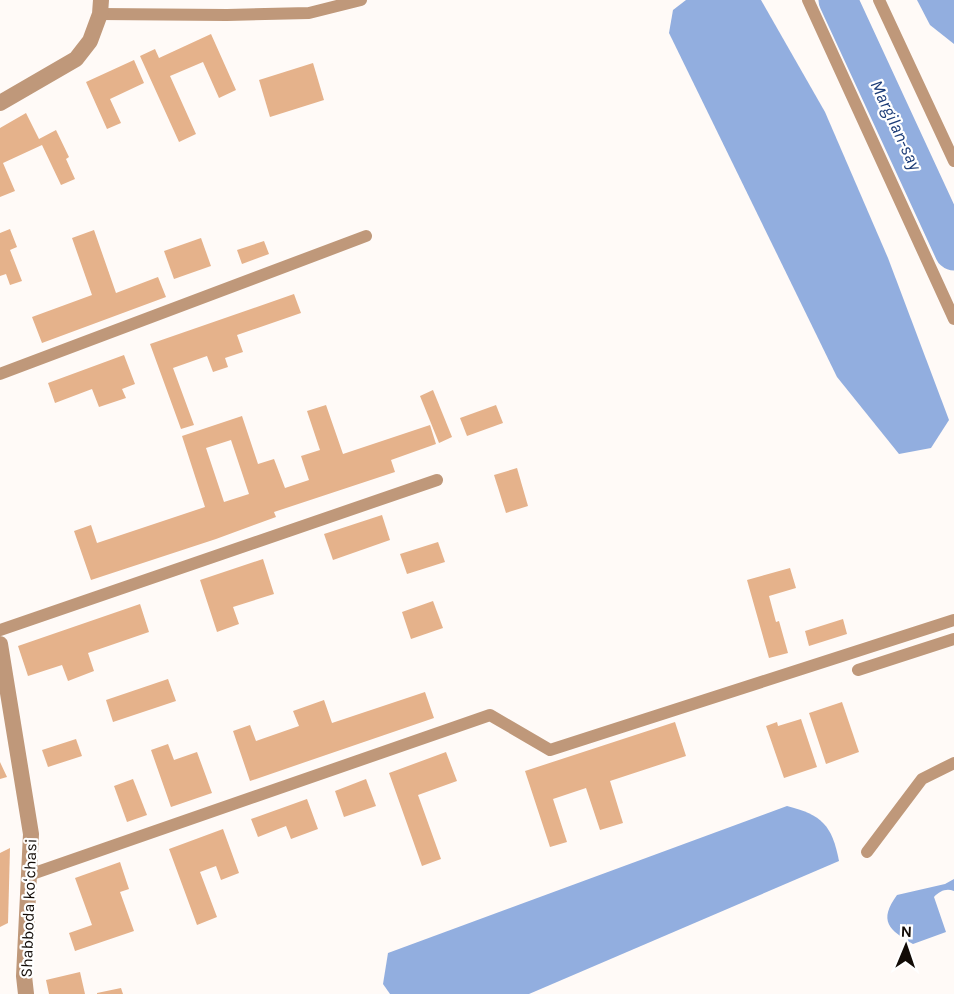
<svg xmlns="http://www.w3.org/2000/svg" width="954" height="994" viewBox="0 0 954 994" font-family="Karla,sans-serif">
	<rect width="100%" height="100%" fill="#fffaf7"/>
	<!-- water -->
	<g fill="#92aedf">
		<polygon points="686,0 761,0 825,112 888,258 949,420 931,448 899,454 837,377 669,33 673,10"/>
		<polygon points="917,0 954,0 954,44 930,25"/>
		<path d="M787,806C822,815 832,825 839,861L529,994H390L383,984L388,953Z"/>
		<path d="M954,879V891C946,888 940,891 934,897L946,932L913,944C889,930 878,921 897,895L945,884Z"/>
	</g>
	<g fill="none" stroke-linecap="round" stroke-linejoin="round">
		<!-- river -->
		<polyline stroke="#92aedf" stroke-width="39" points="838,0 954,251"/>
	</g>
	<!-- building -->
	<g fill="#e5b28b" fill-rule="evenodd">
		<polygon points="211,34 236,90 219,98 203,62 170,76 196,134 179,142 140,56 155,49 159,58"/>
		<polygon points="134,60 144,83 110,99 121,123 107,129 86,82"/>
		<polygon points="313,63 324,100 270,117 259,80"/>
		<polygon points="26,113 39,139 56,130 69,157 66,159 75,179 61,185 42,145 3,163 15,191 0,197 0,128"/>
		<polygon points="10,229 17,247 10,250 22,281 10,285 6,274 0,276 0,233"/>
		<polygon points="94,230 116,293 158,277 166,297 42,343 32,317 92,295 72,238"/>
		<polygon points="201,238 211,266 174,279 164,251"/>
		<polygon points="264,241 269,254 242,264 237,250"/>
		<polygon points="294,294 301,313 237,335 243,352 225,358 228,367 213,372 207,356 173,368 194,425 181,429 150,344"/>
		<polygon points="124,355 135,384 122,389 126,398 99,407 92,389 55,403 48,383"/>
		<polygon points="433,390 452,437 439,443 420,396"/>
		<path d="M326,405L343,454L430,425L436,444L391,460L395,472L274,512L276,517L216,539L91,580L74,531L91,525L97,543L205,507L182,436L242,416L258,464L274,459L285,488L309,480L301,456L320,450L307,411ZM231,440L249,494L224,502L206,448Z"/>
		<polygon points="496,405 503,423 467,436 460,418"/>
		<polygon points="517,468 528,506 506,513 494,475"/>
		<polygon points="382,515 390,540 333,560 324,534"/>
		<polygon points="438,542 445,562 407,574 400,554"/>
		<polygon points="263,559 274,594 233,607 239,624 217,632 200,580"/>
		<polygon points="790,568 796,588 769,596 776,622 779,621 788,653 769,658 747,580"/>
		<polygon points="433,601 443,628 411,639 402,612"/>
		<polygon points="140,604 149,632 88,653 94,671 68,681 62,665 28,676 18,646"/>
		<polygon points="843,619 847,634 809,646 805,631"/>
		<polygon points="168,679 176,701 113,722 106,700"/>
		<polygon points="425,692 434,718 250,781 233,731 250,725 256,741 299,726 293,711 324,700 332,723"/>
		<polygon points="842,702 859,752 826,764 809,713"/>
		<polygon points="801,719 817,767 784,778 766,726 777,722 778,726"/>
		<polygon points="675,722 686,756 610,781 623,823 600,830 586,788 553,799 567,842 550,847 525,771"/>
		<polygon points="76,739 82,756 48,767 42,750"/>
		<polygon points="168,744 174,760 197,752 212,793 171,807 151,750"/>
		<polygon points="446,752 457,781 418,795 441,859 422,866 389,773"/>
		<polygon points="0,762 7,777 0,779"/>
		<polygon points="133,779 147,815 127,822 114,786"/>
		<polygon points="366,779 376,806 344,817 335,791"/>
		<polygon points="307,799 318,829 291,839 286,826 258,837 251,819"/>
		<polygon points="223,829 239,873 221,880 216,866 200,872 217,917 197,925 169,849"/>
		<polygon points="10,848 8,923 0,927 0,853"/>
		<polygon points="120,862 129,889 120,892 134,931 75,951 69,933 92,925 75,878"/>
		<polygon points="80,972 85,994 49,994 46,980"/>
		<polygon points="121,988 123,994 97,994 97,993"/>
	</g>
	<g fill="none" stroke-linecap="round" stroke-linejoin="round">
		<!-- service -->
		<g stroke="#bf987a" stroke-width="12">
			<polyline points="808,0 954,319"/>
			<polyline points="879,0 954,161"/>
			<polyline points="100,14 227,15 309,13 361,0"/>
			<polyline points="0,374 366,236"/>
			<polyline points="0,630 437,480"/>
			<polyline points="858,670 954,639"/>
			<polyline points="867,852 922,779 954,763"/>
			<polyline points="29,875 490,715 550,750 954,620"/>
		</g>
		<!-- minor -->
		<g stroke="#bf987a" stroke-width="16">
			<polyline points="0,103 76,59 90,41 100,14 101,0"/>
			<polyline points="0,644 31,834 24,976 26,994"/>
		</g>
	</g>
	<g text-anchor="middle" stroke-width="4.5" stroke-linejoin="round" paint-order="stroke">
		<!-- street labels -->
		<g font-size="16" fill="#120b06" stroke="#fff">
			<text transform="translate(28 908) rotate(-88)" y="6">Shabboda koʻchasi</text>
		</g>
		<!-- water labels -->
		<g font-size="18" font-style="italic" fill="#1c3c77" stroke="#fff">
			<text transform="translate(896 125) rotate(65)" y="6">Margilan-say</text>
		</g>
	</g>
	<!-- north arrow -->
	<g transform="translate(906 946) rotate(2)" stroke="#ffffff" stroke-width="4.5" paint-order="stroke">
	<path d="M0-4.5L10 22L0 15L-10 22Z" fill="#120b06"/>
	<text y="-9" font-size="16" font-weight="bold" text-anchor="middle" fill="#120b06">N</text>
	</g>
</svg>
